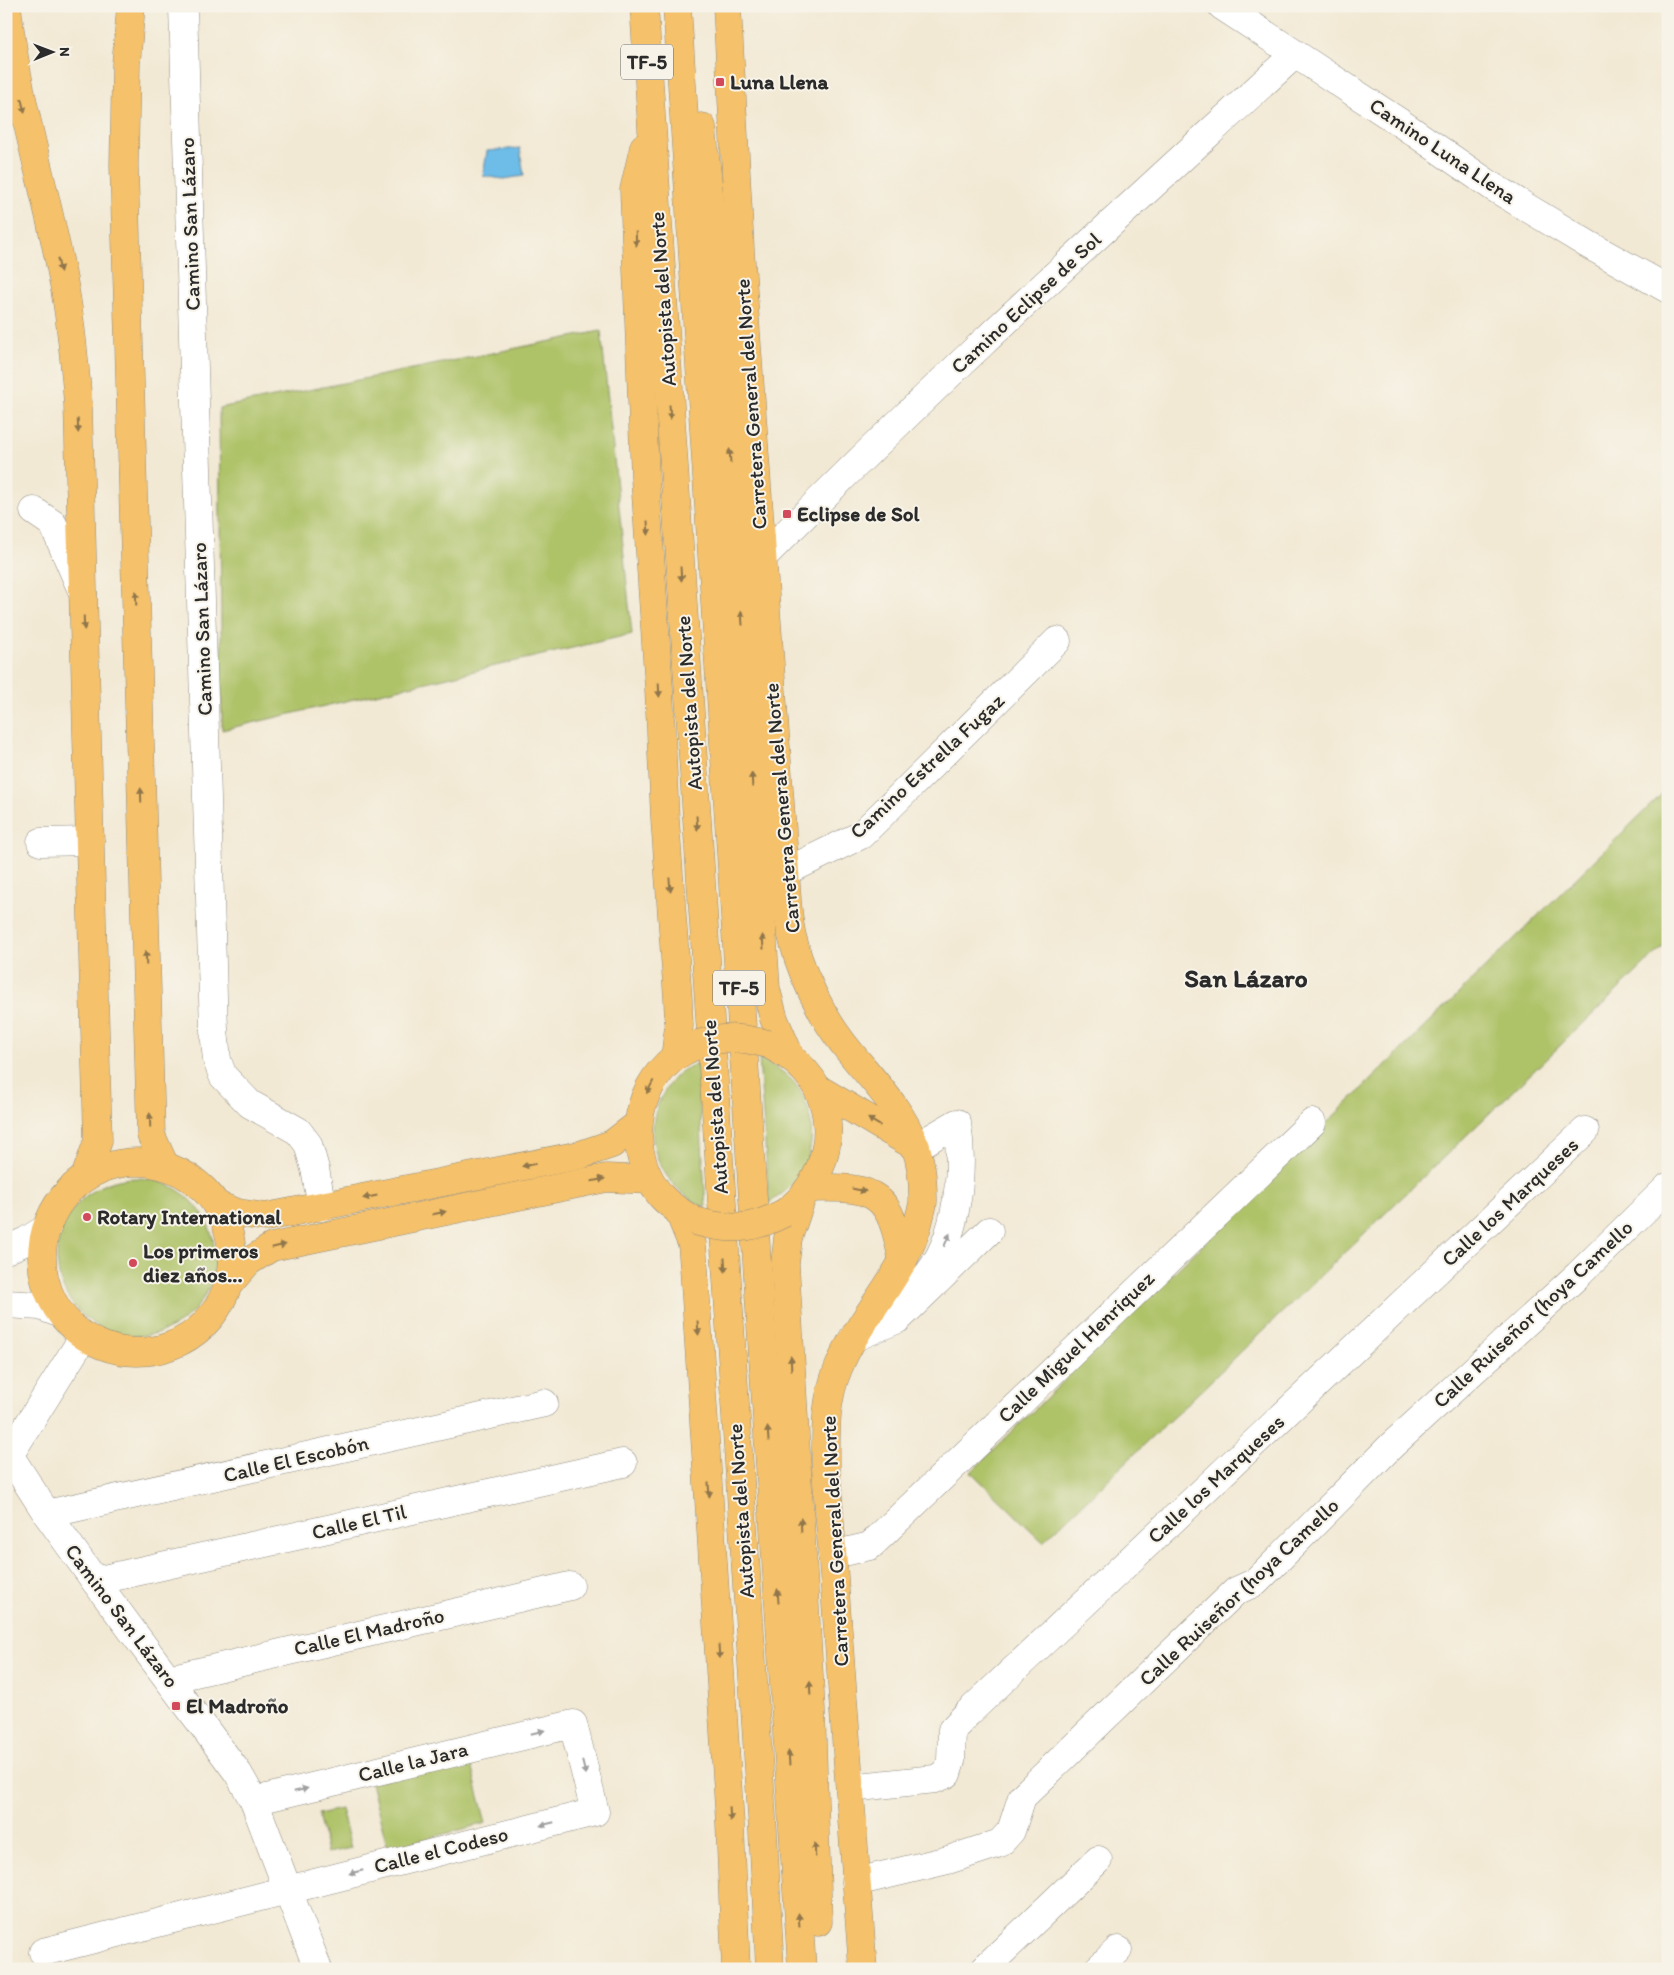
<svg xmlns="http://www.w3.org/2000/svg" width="1674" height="1975" viewBox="0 0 1674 1975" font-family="Itim,sans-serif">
	<rect width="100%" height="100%" fill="#f7f3e8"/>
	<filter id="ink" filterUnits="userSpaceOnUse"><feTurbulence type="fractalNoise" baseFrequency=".02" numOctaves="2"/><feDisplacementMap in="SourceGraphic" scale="10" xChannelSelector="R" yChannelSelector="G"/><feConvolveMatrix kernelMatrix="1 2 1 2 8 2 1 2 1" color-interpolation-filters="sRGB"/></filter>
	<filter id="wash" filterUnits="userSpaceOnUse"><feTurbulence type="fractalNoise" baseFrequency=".0096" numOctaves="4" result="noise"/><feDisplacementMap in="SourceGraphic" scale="20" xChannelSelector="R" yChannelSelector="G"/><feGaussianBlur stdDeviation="1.12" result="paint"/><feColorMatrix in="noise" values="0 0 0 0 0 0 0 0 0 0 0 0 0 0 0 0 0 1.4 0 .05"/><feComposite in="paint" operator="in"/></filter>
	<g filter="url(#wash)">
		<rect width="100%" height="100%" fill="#f2e9d4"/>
		<!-- green -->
		<g fill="#aec267" stroke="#6c7649">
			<polygon points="601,331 632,634 222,730 219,408"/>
			<polygon points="1668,788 1668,942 1043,1542 971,1472"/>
			<path d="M759,1058C770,1064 782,1070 791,1079C816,1105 818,1149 798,1178C790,1189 779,1196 769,1203Z"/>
			<path d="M697,1063L706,1208C651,1182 634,1121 677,1075C682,1070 690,1067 697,1063Z"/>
			<circle cx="136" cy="1257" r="79"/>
			<polygon points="469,1758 486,1823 388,1849 371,1783"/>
			<polygon points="341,1809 351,1848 327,1853 318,1814"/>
		</g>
		<!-- water -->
		<polygon fill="#6dbde8" stroke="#4c748a" points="520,148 524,176 503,179 483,176 487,151"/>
	</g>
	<g filter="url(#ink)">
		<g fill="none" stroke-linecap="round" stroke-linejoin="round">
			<!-- minor casing -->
			<g stroke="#8e8a80" stroke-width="29">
				<g id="minor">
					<polyline points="183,6 214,1030 217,1060 223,1076 250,1104 298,1131 308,1144 315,1169 322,1207"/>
					<polyline points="1222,6 1402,124 1493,187 1589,245 1668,289"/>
					<polyline points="34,511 53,524 83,593"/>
					<path d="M762,558C933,384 1115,220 1295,54"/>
					<polyline points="41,842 90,841"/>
					<polyline points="785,872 861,835 1057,641"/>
					<polyline points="6,1250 26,1241 47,1228"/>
					<polyline points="6,1304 40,1306 61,1314"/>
					<path d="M876,1305C886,1300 906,1295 915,1288C957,1252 965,1175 957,1123L916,1147"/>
					<polyline points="853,1338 898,1319 989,1231"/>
					<polyline points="6,1450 47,1514 95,1581 238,1773 254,1801 318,1969"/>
					<polyline points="10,1454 84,1336"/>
					<polyline points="47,1514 544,1403"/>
					<polyline points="832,1555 870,1546 1312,1123"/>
					<polyline points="95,1581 623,1463"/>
					<polyline points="169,1679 570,1586"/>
					<polyline points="850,1788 935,1779 947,1774 951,1761 952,1730 968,1713 1585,1131"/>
					<polyline points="856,1882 948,1860 1000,1843 1011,1831 1022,1797 1236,1591 1256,1582 1391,1446 1578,1275 1668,1187"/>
					<polyline points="43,1952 595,1812 573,1724 254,1801"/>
					<polyline points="984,1969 1098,1860"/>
					<polyline points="1098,1969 1118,1950"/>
				</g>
			</g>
			<!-- major casing -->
			<g stroke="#8e8a80" stroke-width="29">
				<g id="major">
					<path d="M7,6C17,103 48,195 65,290C72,328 75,366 78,404L98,1141L85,1177"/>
					<polyline points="131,6 126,64 124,165 151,1135 165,1166"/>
					<path d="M727,6L740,249L785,872C787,894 787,919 793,940C799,965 810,990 823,1013C849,1061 896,1094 915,1146C921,1161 923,1181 923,1198C924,1205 920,1213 919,1220C905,1276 859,1316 838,1369C824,1403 826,1433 826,1469L863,1969"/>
					<path d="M768,1044C782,1052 795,1059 805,1071C844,1114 829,1182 784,1213"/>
					<path d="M695,1046C688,1049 681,1053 675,1057C632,1091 626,1154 661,1196C670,1206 683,1214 695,1221"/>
					<polyline points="817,1088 916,1147"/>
					<circle cx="137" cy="1257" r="95"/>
					<path d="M810,1188C879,1186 890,1194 903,1262"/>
					<polyline points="216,1205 238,1213 266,1217 580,1155 612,1144 638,1124"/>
					<polyline points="228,1285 248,1262 272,1247 606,1178 650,1180"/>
				</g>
			</g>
			<!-- highway casing -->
			<g stroke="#8e8a80" stroke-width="29">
				<g id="highway">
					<polyline points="644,6 763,1832 770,1969"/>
					<polyline points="677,6 802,1969"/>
					<polyline points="702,127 716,259 745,662 766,989 774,1019 790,1056"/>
					<polyline points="644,147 634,190 645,479 659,689 665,819 678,999 679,1026 675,1057"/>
					<polyline points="801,1200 788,1238 785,1264 811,1710 818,1922"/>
					<polyline points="679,1212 692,1244 694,1268 730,1824 736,1969"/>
				</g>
			</g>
			<!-- minor -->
			<use href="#minor" stroke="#fff" stroke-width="28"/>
			<!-- major -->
			<use href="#major" stroke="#f5c16b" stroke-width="28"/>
			<!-- highway -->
			<use href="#highway" stroke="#f5c16b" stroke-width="28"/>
			<!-- major-bridge casing -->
			<g stroke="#8e8a80" stroke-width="29" stroke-linecap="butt">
				<g id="major-bridge">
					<path d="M698,1044C728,1036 739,1037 768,1044"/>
					<path d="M695,1221C731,1231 751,1230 784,1213"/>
				</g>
			</g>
			<!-- major-bridge -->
			<use href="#major-bridge" stroke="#f5c16b" stroke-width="28"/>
		</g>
		<!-- one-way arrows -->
		<defs><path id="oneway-solid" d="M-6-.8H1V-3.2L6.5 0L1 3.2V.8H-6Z" transform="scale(1.25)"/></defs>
		<g fill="#90764b">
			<use href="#oneway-solid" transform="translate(23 106) rotate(77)"/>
			<use href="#oneway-solid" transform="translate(636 239) rotate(88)"/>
			<use href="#oneway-solid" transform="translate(59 265) rotate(77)"/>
			<use href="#oneway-solid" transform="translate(670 412) rotate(86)"/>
			<use href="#oneway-solid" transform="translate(78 426) rotate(88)"/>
			<use href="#oneway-solid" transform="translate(730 456) rotate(-94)"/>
			<use href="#oneway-solid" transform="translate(648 528) rotate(86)"/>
			<use href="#oneway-solid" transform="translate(681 574) rotate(86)"/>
			<use href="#oneway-solid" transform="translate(136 598) rotate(-92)"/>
			<use href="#oneway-solid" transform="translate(742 618) rotate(-94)"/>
			<use href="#oneway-solid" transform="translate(84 623) rotate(88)"/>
			<use href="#oneway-solid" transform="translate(659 690) rotate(87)"/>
			<use href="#oneway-solid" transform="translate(752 780) rotate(-93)"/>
			<use href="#oneway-solid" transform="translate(141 795) rotate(-92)"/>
			<use href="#oneway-solid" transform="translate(697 823) rotate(86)"/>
			<use href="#oneway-solid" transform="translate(670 885) rotate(85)"/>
			<use href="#oneway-solid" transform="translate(763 942) rotate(-94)"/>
			<use href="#oneway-solid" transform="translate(146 958) rotate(-92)"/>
			<use href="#oneway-solid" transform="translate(650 1087) rotate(118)"/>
			<use href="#oneway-solid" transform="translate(150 1120) rotate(-92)"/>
			<use href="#oneway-solid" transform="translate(874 1122) rotate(-149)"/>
			<use href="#oneway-solid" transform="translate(529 1165) rotate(169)"/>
			<use href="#oneway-solid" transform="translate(598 1180) rotate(-12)"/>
			<use href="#oneway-solid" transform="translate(859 1190) rotate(11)"/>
			<use href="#oneway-solid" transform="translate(370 1197) rotate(169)"/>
			<use href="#oneway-solid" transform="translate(439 1213) rotate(-12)"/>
			<use href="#oneway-solid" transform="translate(279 1246) rotate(-13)"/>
			<use href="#oneway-solid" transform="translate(725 1265) rotate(86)"/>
			<use href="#oneway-solid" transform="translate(698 1328) rotate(86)"/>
			<use href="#oneway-solid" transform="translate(791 1363) rotate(-93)"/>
			<use href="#oneway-solid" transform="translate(768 1434) rotate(-94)"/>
			<use href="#oneway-solid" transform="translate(709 1490) rotate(86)"/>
			<use href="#oneway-solid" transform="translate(801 1525) rotate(-93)"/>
			<use href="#oneway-solid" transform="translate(778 1596) rotate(-94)"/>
			<use href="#oneway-solid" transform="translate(719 1652) rotate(86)"/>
			<use href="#oneway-solid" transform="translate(810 1688) rotate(-93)"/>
			<use href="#oneway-solid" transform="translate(789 1758) rotate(-94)"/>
			<use href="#oneway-solid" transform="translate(730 1814) rotate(86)"/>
			<use href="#oneway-solid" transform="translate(815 1850) rotate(-92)"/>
			<use href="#oneway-solid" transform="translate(799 1920) rotate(-94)"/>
		</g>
		<g fill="#a0a0a0">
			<use href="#oneway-solid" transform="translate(947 1240) rotate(-66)"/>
			<use href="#oneway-solid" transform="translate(538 1732) rotate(-14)"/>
			<use href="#oneway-solid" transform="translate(584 1768) rotate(76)"/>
			<use href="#oneway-solid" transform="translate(301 1790) rotate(-14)"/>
			<use href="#oneway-solid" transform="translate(547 1824) rotate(166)"/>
			<use href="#oneway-solid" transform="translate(356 1872) rotate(166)"/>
		</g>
	</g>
	<!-- markers -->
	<g fill="#d1495b" stroke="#f7f3e8" stroke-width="2">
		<rect x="715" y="77" width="10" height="10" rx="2.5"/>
		<rect x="782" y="509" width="10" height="10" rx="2.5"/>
		<circle cx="87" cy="1217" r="5"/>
		<circle cx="133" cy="1263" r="5"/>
		<rect x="171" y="1701" width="10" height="10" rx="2.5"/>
	</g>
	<g text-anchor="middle" stroke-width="4" stroke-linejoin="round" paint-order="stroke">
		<!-- shield labels -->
		<g fill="#f7f3e8" stroke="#686764" stroke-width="1">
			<rect x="621" y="44.5" width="52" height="35" rx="4"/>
			<rect x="713" y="970.5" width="52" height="35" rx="4"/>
		</g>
		<g font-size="20" font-weight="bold" fill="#2b2b2b">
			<text x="647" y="69">TF-5</text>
			<text x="739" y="995">TF-5</text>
		</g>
		<!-- poi labels -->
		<g font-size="21" font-weight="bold" fill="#2b2b2b" stroke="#f7f3e8" text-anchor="start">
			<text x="730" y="89">Luna Llena</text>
			<text x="797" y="521">Eclipse de Sol</text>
			<text x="97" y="1224">Rotary International</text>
			<text x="143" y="1258">Los primeros<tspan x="143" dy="24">diez años...</tspan></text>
			<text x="186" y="1713">El Madroño</text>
		</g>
		<!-- street labels -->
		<g font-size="21" fill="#2b2b2b" stroke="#f7f3e8">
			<text transform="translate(1443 151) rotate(34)" y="7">Camino Luna Llena</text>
			<text transform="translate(190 224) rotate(-92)" y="7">Camino San Lázaro</text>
			<text transform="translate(663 299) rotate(-94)" y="7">Autopista del Norte</text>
			<text transform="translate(1026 303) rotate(-43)" y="7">Camino Eclipse de Sol</text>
			<text transform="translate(751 404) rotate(-94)" y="7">Carretera General del Norte</text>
			<text transform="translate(202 629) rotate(-92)" y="7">Camino San Lázaro</text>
			<text transform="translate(689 703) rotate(-94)" y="7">Autopista del Norte</text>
			<text transform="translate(927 766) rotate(-43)" y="7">Camino Estrella Fugaz</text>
			<text transform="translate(782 808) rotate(-95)" y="7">Carretera General del Norte</text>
			<text transform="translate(715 1107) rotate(-94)" y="7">Autopista del Norte</text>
			<text transform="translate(1510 1202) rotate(-43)" y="7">Calle los Marqueses</text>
			<text transform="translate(1533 1314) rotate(-43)" y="7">Calle Ruiseñor (hoya Camello</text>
			<text transform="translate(1076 1347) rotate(-44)" y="7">Calle Miguel Henríquez</text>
			<text transform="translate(296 1459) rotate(-13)" y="7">Calle El Escobón</text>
			<text transform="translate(1216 1479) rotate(-43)" y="7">Calle los Marqueses</text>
			<text transform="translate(741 1511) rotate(-94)" y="7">Autopista del Norte</text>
			<text transform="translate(359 1522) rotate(-13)" y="7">Calle El Til</text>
			<text transform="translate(835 1541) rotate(-93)" y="7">Carretera General del Norte</text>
			<text transform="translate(1239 1592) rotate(-43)" y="7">Calle Ruiseñor (hoya Camello</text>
			<text transform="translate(122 1616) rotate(53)" y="7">Camino San Lázaro</text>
			<text transform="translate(369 1632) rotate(-13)" y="7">Calle El Madroño</text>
			<text transform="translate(413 1762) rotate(-14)" y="7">Calle la Jara</text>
			<text transform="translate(441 1850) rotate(-14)" y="7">Calle el Codeso</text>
		</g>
		<!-- district labels -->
		<g font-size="26" font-weight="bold" fill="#2b2b2b" stroke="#f7f3e8">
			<text x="1246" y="987">San Lázaro</text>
		</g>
	</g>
	<!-- margin -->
	<rect width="1674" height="1975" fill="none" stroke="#f7f3e8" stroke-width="25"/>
	<!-- north arrow -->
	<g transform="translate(52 52) rotate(89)" stroke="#f7f3e8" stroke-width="4" paint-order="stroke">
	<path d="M0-4L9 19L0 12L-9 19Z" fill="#2b2b2b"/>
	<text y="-8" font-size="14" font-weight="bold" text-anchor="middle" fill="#2b2b2b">N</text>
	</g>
</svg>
